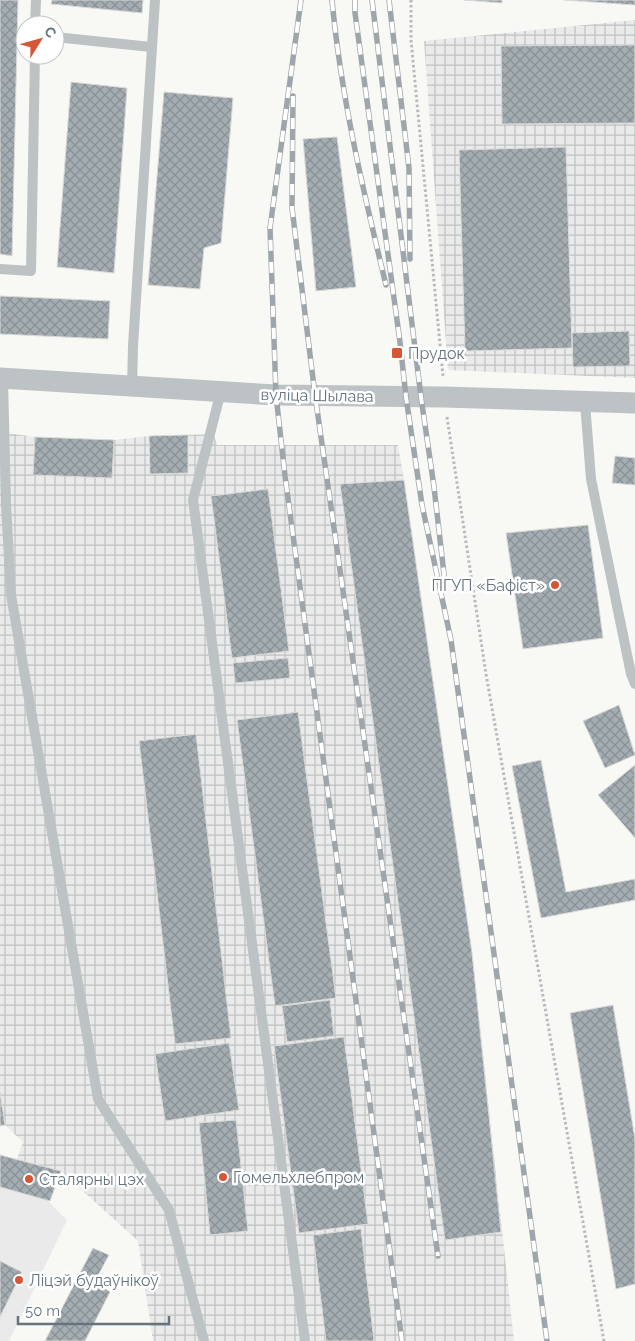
<svg xmlns="http://www.w3.org/2000/svg" width="635" height="1341" viewBox="0 0 635 1341" font-family="Raleway,sans-serif">
	<defs>
		<pattern id="industrial-grid" width="8" height="8" patternUnits="userSpaceOnUse" patternTransform="scale(1.25)"><rect width="8" height="8" fill="#e9eae9"/><path d="M0 4h8M4 0v8" fill="none" stroke="#c0c2c2"/></pattern>
		<pattern id="building-cross-hatch" width="8" height="8" patternUnits="userSpaceOnUse" patternTransform="scale(1.25)"><rect width="8" height="8" fill="#a4adb2"/><path d="M0 0l8 8M0 8l8-8" fill="none" stroke="#899196"/></pattern>
	</defs>
	<rect width="100%" height="100%" fill="#f8f8f5"/>
	<!-- built -->
	<polygon fill="#e9eae9" points="0,1154 67,1220 9,1341 0,1341"/>
	<!-- industrial -->
	<g fill="url(#industrial-grid)">
		<polygon points="635,20 635,378 448,370 424,41"/>
		<polygon points="0,432 35,437 114,440 149,436 214,434 217,445 398,445 404,480 472,953 514,1341 153,1341 138,1241 61,1171 17,1159 23,1142 5,1125 0,1126"/>
	</g>
	<!-- building -->
	<g fill="url(#building-cross-hatch)" stroke="#dadad8">
		<polygon points="0,0 18,0 12,256 0,254"/>
		<polygon points="52,0 143,0 142,13 51,4"/>
		<polygon points="464,0 502,0 502,3"/>
		<polygon points="564,0 635,0 635,5"/>
		<polygon points="635,45 635,123 502,124 501,46"/>
		<polygon points="71,82 127,88 114,273 57,267"/>
		<polygon points="164,92 233,98 221,243 204,248 200,289 148,285"/>
		<polygon points="337,137 356,287 316,291 303,139"/>
		<polygon points="566,147 572,348 465,351 459,150"/>
		<polygon points="0,296 110,301 108,339 0,334"/>
		<polygon points="629,331 630,366 573,367 572,333"/>
		<polygon points="188,435 188,473 150,474 149,436"/>
		<polygon points="35,437 114,440 112,478 33,475"/>
		<polygon points="615,456 635,458 635,485 612,483"/>
		<polygon points="404,480 472,953 501,1232 445,1240 340,484"/>
		<polygon points="268,489 289,651 232,658 211,496"/>
		<polygon points="588,525 603,638 523,649 506,533"/>
		<polygon points="288,658 290,678 235,683 233,663"/>
		<polygon points="619,705 635,755 605,768 583,721"/>
		<polygon points="298,712 336,998 275,1006 237,720"/>
		<polygon points="196,734 231,1038 175,1044 139,741"/>
		<polygon points="541,760 566,892 635,879 635,900 541,918 512,766"/>
		<polygon points="635,765 635,838 598,795"/>
		<polygon points="330,1000 334,1036 287,1042 282,1006"/>
		<polygon points="613,1005 635,1139 635,1284 616,1289 570,1013"/>
		<polygon points="344,1037 368,1224 299,1233 274,1046"/>
		<polygon points="229,1043 239,1110 165,1121 155,1054"/>
		<polygon points="0,1092 5,1125 0,1126"/>
		<polygon points="236,1120 248,1231 210,1235 199,1123"/>
		<polygon points="0,1155 61,1171 50,1201 0,1187"/>
		<polygon points="361,1229 374,1341 326,1341 313,1235"/>
		<polygon points="93,1248 109,1255 95,1281 110,1292 85,1341 45,1341"/>
		<polygon points="0,1261 22,1272 0,1317"/>
	</g>
	<g fill="none" stroke-linecap="round" stroke-linejoin="round">
		<!-- path -->
		<g stroke="#b8bbbe" stroke-width="3" stroke-dasharray="2.5 2.5" stroke-linecap="butt">
			<polyline points="411,0 411,40 443,376"/>
			<polyline points="447,417 486,674 604,1341"/>
		</g>
		<!-- service -->
		<g stroke="#bdc2c5" stroke-width="10">
			<polyline points="35,25 36,0"/>
			<polyline points="55,37 151,47"/>
			<polyline points="0,269 31,271 35,55"/>
			<polyline points="3,378 6,504 11,595 98,1099 169,1210 204,1341"/>
			<polyline points="132,386 133,346 155,0"/>
			<polyline points="221,391 193,500 305,1341"/>
			<polyline points="585,403 591,479 631,674 635,684"/>
		</g>
		<!-- minor -->
		<polyline stroke="#bdc2c5" stroke-width="21" points="0,378 276,395 444,397 635,403"/>
		<!-- rail casing -->
		<g stroke="#9fa6ab" stroke-width="5.5">
			<g id="rail">
				<polyline points="301,0 270,228 276,395 285,476 402,1341"/>
				<path d="M332,0C341,97 363,190 386,285"/>
				<polyline points="355,0 355,13 400,342 406,397 422,505 451,640 547,1341"/>
				<polyline points="372,0 421,397 434,487 445,583"/>
				<polyline points="389,0 409,168 410,259"/>
				<polyline points="293,96 292,208 315,395 438,1256"/>
			</g>
		</g>
		<!-- rail -->
		<use href="#rail" stroke="#fff" stroke-width="4" stroke-dasharray="11" stroke-linecap="butt"/>
	</g>
	<!-- markers -->
	<g fill="#d65638" stroke="#fff" stroke-width="2">
		<rect x="391" y="347" width="12" height="12" rx="2.5"/>
		<circle cx="555" cy="585" r="5"/>
		<circle cx="223" cy="1177" r="5"/>
		<circle cx="29" cy="1179" r="5"/>
		<circle cx="19" cy="1280" r="5"/>
	</g>
	<g text-anchor="middle" stroke-width="5" stroke-linejoin="round" paint-order="stroke">
		<!-- poi labels -->
		<g font-size="16" fill="#65747e" stroke="#fff" text-anchor="start">
			<text x="408" y="359">Прудок</text>
			<text x="545" y="591" text-anchor="end">ПГУП «Бафіст»</text>
			<text x="233" y="1183">Гомельхлебпром</text>
			<text x="39" y="1185">Сталярны цэх</text>
			<text x="29" y="1286">Ліцэй будаўнікоў</text>
		</g>
		<!-- street labels -->
		<g font-size="16" fill="#65747e" stroke="#fff">
			<text transform="translate(317 395) rotate(1)" y="6">вуліца Шылава</text>
		</g>
	</g>
	<!-- north arrow -->
	<g transform="translate(40 40) rotate(53)"><circle r="24" fill="#ffffff" stroke="#c1c7cb"/>
	<path d="M0-4L9 19L0 12L-9 19Z" fill="#d65638"/>
	<text y="-8" font-size="14" font-weight="bold" text-anchor="middle" fill="#65747e">С</text>
	</g>
	<!-- scale -->
	<path d="M18 1316v8h151v-8" fill="none" stroke="#65747e" stroke-width="2.5"/>
	<text x="25" y="1316" font-size="15" fill="#65747e" stroke="#ffffff" stroke-width="4" paint-order="stroke">50 m</text>
</svg>
